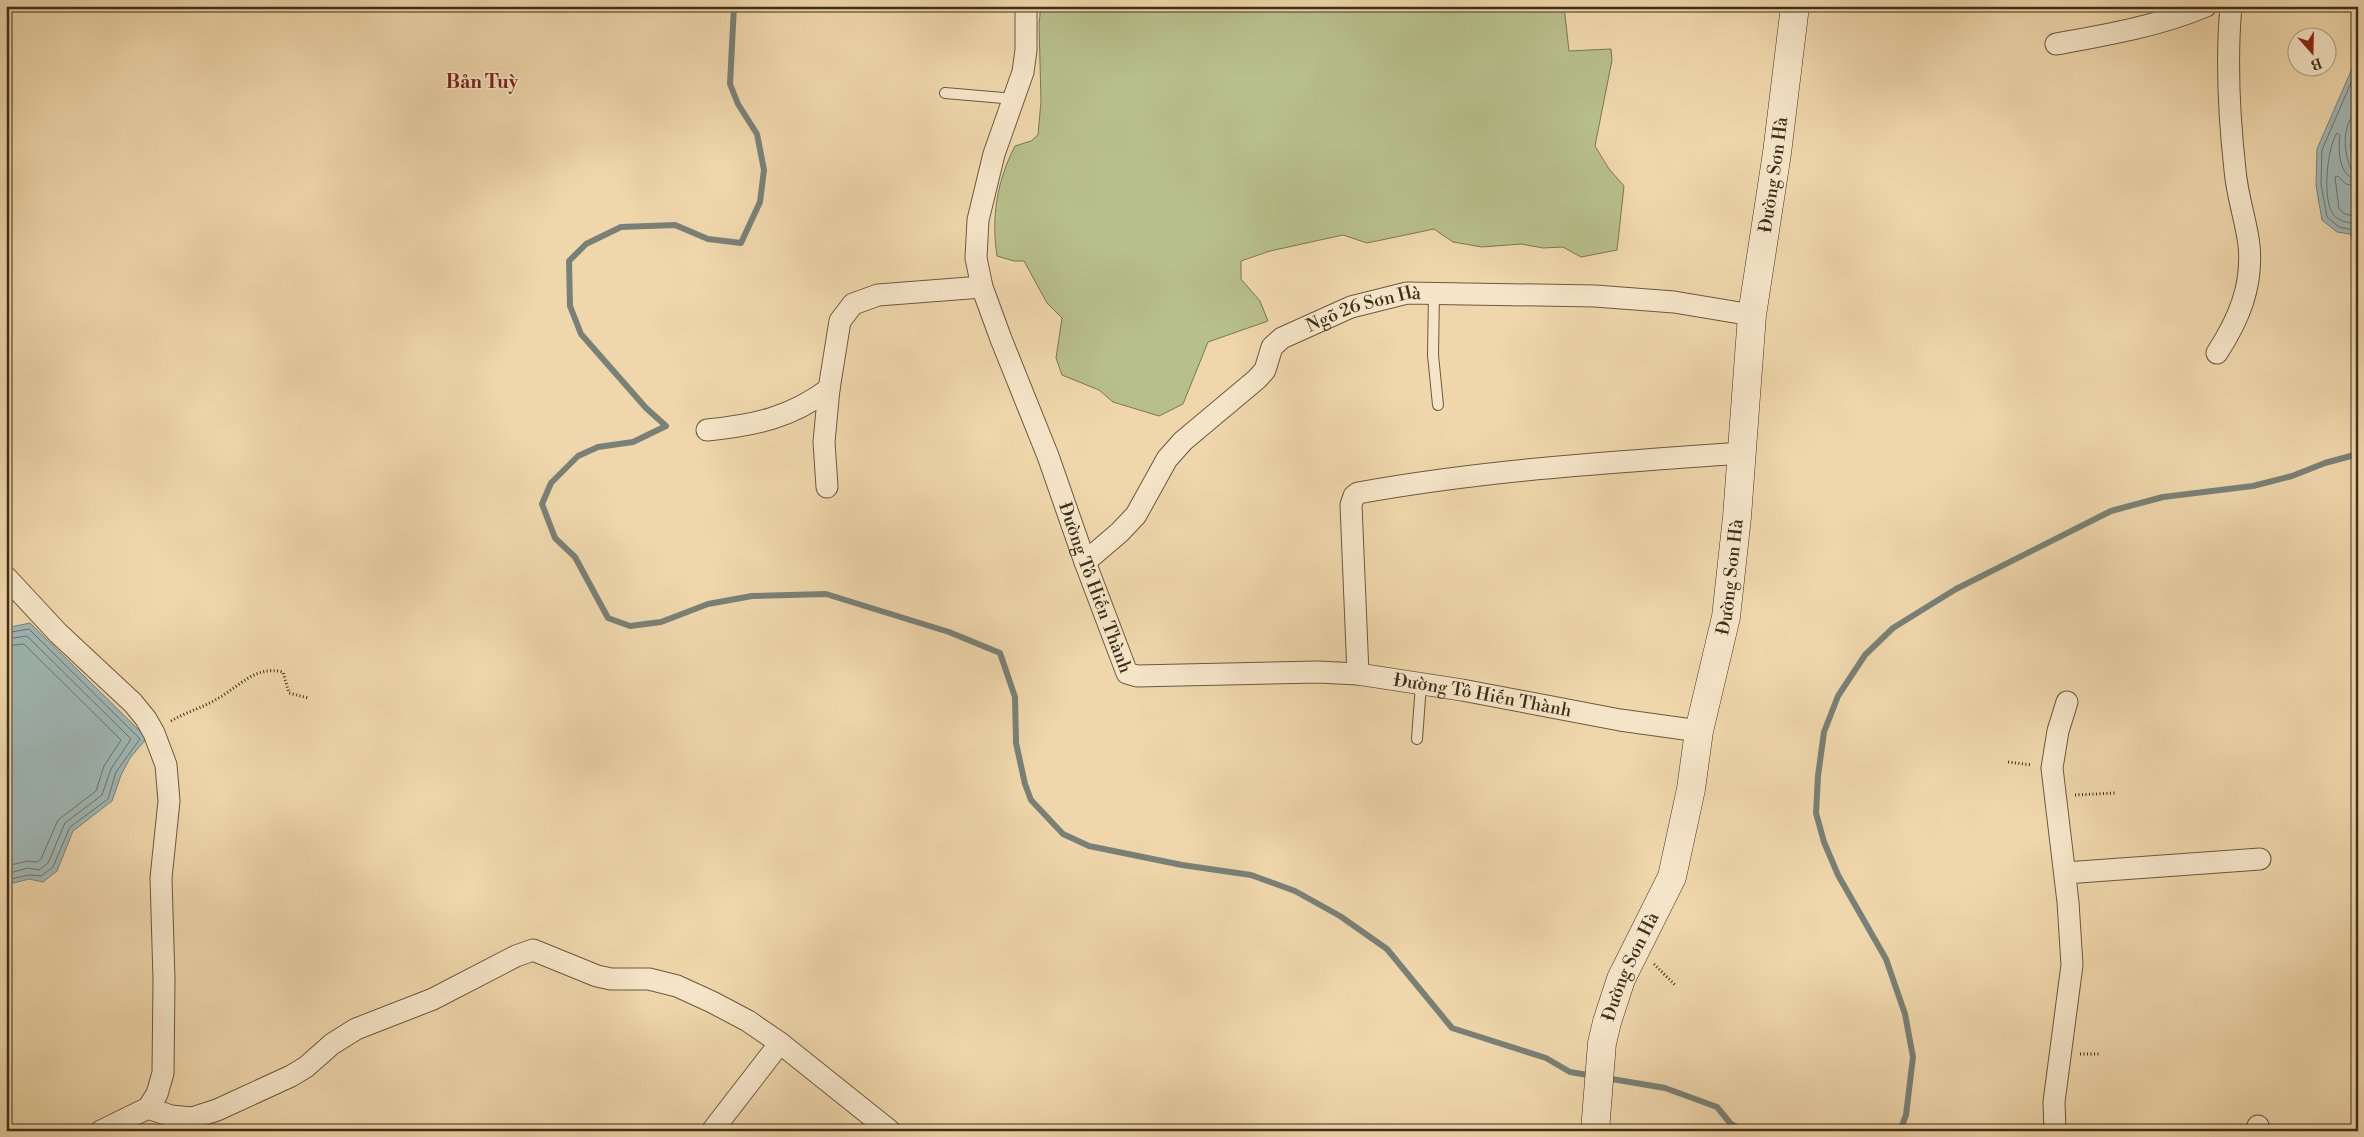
<svg xmlns="http://www.w3.org/2000/svg" width="2364" height="1137" viewBox="0 0 2364 1137" font-family="'Libre Bodoni',serif">
	<rect width="100%" height="100%" fill="#efd7ab"/>
	<filter id="stains"><feTurbulence type="fractalNoise" baseFrequency=".004" numOctaves="4"/><feColorMatrix values="0 0 0 0 .2 0 0 0 0 .09 0 0 0 0 .02 0 0 0 .5 -.17"/></filter>
	<radialGradient id="worn" r=".72"><stop offset=".6" stop-color="#630" stop-opacity="0"/><stop offset="1" stop-color="#630" stop-opacity=".3"/></radialGradient>
	<!-- green -->
	<g fill="#b7bf8b" stroke="#7a7752">
		<path d="M1041,6H1564L1569,51L1611,49L1612,60L1595,146L1609,169L1624,186L1617,250L1581,257L1563,247L1543,248L1521,244L1482,247L1453,242L1434,229L1367,243L1343,235L1270,251L1241,261V279L1260,301L1268,321L1208,342L1183,404L1159,416L1113,402L1099,390L1062,375L1056,358L1062,318L1047,303L1024,261H1014L997,256C991,217 997,181 1015,146L1031,141L1038,135L1041,101L1039,24Z"/>
		<polygon points="2358,115 2358,173 2350,145"/>
	</g>
	<!-- water -->
	<g fill="#9fb7b5" stroke="#788177">
		<polygon points="2358,55 2358,115 2350,145 2358,173 2358,248 2350,234 2337,232 2322,220 2316,185 2317,149"/>
		<polygon points="30,623 147,738 130,758 121,775 112,801 73,831 57,871 43,882 29,879 6,885 6,628"/>
	</g>
	<g fill="none" stroke-linecap="round" stroke-linejoin="round">
		<!-- shore -->
		<g stroke="#6e7368" stroke-width="1">
			<polyline points="2358,66 2322,150 2321,184 2327,217 2339,227 2353,230 2358,238"/>
			<path d="M2358,114L2353,115C2342,130 2344,153 2351,169L2358,173"/>
			<path d="M2358,179C2338,178 2338,149 2340,135L2337,133C2327,148 2322,199 2333,214C2339,223 2350,221 2358,226"/>
			<polyline points="2358,187 2346,184 2338,176 2335,177 2339,209 2345,214 2358,217"/>
			<polyline points="6,633 29,629 140,739 116,772 108,799 70,827 53,867 41,876 29,875 6,880"/>
			<polyline points="6,639 27,636 131,739 111,769 102,795 65,823 48,863 39,870 28,868 6,874"/>
			<polyline points="6,646 24,644 121,740 104,766 96,791 58,820 41,859 37,862 28,861 6,866"/>
		</g>
		<!-- stream -->
		<g stroke="#788177" stroke-width="6">
			<polyline points="734,6 730,84 738,104 757,134 764,170 760,202 741,243 708,239 675,225 621,227 586,244 569,261 570,306 581,334 646,408 666,426 633,442 598,447 578,456 551,483 542,504 555,538 575,557 608,618 630,626 661,622 708,604 752,596 826,594 949,632 1000,653 1015,697 1016,743 1025,784 1031,800 1063,834 1089,846 1182,865 1251,875 1295,891 1340,916 1387,949 1452,1028 1546,1058 1570,1072 1594,1076"/>
			<polyline points="1606,1078 1665,1088 1717,1107 1731,1124 1744,1131"/>
			<polyline points="1900,1131 1906,1115 1913,1057 1905,1014 1886,959 1838,875 1824,842 1816,813 1818,776 1824,732 1838,696 1865,655 1893,628 1956,589 2111,511 2163,497 2253,486 2292,476 2325,463 2358,454"/>
		</g>
		<!-- lane casing -->
		<g stroke="#6a593e" stroke-width="12">
			<g id="lane">
				<polyline points="945,93 1015,99"/>
				<polyline points="1434,293 1433,355 1438,405"/>
				<polyline points="1417,739 1421,684"/>
			</g>
		</g>
		<!-- street casing -->
		<g stroke="#6a593e" stroke-width="23">
			<g id="street">
				<path id="s1" d="M1026,6V50L1023,72L994,154L978,220L976,258L982,287L1001,339L1048,456L1085,562L1127,673L1137,676L1318,672L1358,674L1462,690L1620,720L1699,731"/>
				<path d="M2056,44C2106,35 2159,26 2206,6"/>
				<path d="M2217,353C2239,319 2253,286 2249,245C2246,220 2237,196 2235,170C2229,116 2226,61 2231,6"/>
				<path d="M707,430C755,425 790,418 829,389L840,321L853,304L878,295L982,287"/>
				<polyline points="827,487 824,442 829,389"/>
				<path id="s2" d="M1085,562L1120,532L1136,515L1167,459L1183,441L1257,379L1265,370L1272,347L1282,338L1351,307L1407,293L1595,296L1674,302L1752,315"/>
				<polyline points="6,577 58,633 133,703 146,719 154,733 166,765 169,801 161,878 164,979 163,1073 157,1094 148,1108 101,1131"/>
				<path d="M1358,674L1351,505L1354,496L1358,493C1485,470 1613,462 1741,453"/>
				<polyline points="2065,873 2260,859"/>
				<polyline points="148,1108 171,1116 192,1118 217,1110 291,1076 306,1067 332,1044 356,1029 433,999 516,956 533,950 597,976 611,979 649,979 677,986 712,1002 748,1021 780,1043 890,1131"/>
				<polyline points="2258,1126 2258,1131"/>
				<polyline points="712,1131 780,1043"/>
				<polyline points="2055,1131 2054,1102 2072,965 2068,902 2052,768 2058,731 2067,702"/>
			</g>
		</g>
		<!-- secondary casing -->
		<g stroke="#3e2f1a" stroke-width="29">
			<g id="secondary">
				<path id="s3" d="M1595,1131L1602,1043L1607,1022L1621,979L1672,877L1691,789L1699,731L1726,617L1737,517L1752,315L1777,153L1795,6"/>
			</g>
		</g>
		<!-- path -->
		<g stroke="#3e2f1a" stroke-width="3" stroke-dasharray="1 2.5" stroke-linecap="butt">
			<path d="M171,721C186,712 202,708 217,699C239,687 255,665 283,672L289,693L308,698"/>
			<polyline points="2008,762 2032,765"/>
			<polyline points="2075,795 2115,793"/>
			<polyline points="1654,964 1675,985"/>
			<polyline points="2080,1054 2100,1054"/>
		</g>
		<!-- lane -->
		<use href="#lane" stroke="#f5e5c8" stroke-width="10"/>
		<!-- street -->
		<use href="#street" stroke="#f5e5c8" stroke-width="21"/>
		<!-- secondary -->
		<use href="#secondary" stroke="#f5e5c8" stroke-width="28"/>
	</g>
	<g text-anchor="middle" stroke-width="4" stroke-linejoin="round" paint-order="stroke">
		<!-- street labels -->
		<g font-size="18" fill="#3e2f1a" stroke="#f5e5c8">
			<text dy="6" stroke="none"><textPath href="#s3" startOffset="980">Đường Sơn Hà</textPath></text>
			<text dy="6" stroke="none"><textPath href="#s2" startOffset="391">Ngõ 26 Sơn Hà</textPath></text>
			<text dy="6" stroke="none"><textPath href="#s3" startOffset="575">Đường Sơn Hà</textPath></text>
			<text dy="6" stroke="none"><textPath href="#s1" startOffset="610">Đường Tô Hiến Thành</textPath></text>
			<text dy="6" stroke="none"><textPath href="#s1" startOffset="1059">Đường Tô Hiến Thành</textPath></text>
			<text dy="6" stroke="none"><textPath href="#s3" startOffset="170">Đường Sơn Hà</textPath></text>
		</g>
		<!-- neighbourhood labels -->
		<g font-size="19" font-weight="bold" fill="#7a1f14" stroke="#f5e5c8">
			<text x="482" y="88">Bản Tuỳ</text>
		</g>
	</g>
	<!-- margin -->
	<rect width="2364" height="1137" fill="none" stroke="#efd7ab" stroke-width="25"/>
	<rect x="8" y="8" width="2349" height="1122" fill="none" stroke="#3e2f1a" stroke-width="2.5"/>
	<rect x="12" y="12" width="2339" height="1112" fill="none" stroke="#3e2f1a"/>
	<!-- north arrow -->
	<g transform="translate(2312 52) rotate(160)"><circle r="24" fill="#f5e5c8" stroke="#ac9c82"/>
	<path d="M0-4L9 19L0 12L-9 19Z" fill="#8f2418"/>
	<text y="-8" font-size="14" font-weight="bold" text-anchor="middle" fill="#3e2f1a">B</text>
	</g>
	<rect width="100%" height="100%" filter="url(#stains)"/>
	<rect width="100%" height="100%" fill="url(#worn)"/>
</svg>
